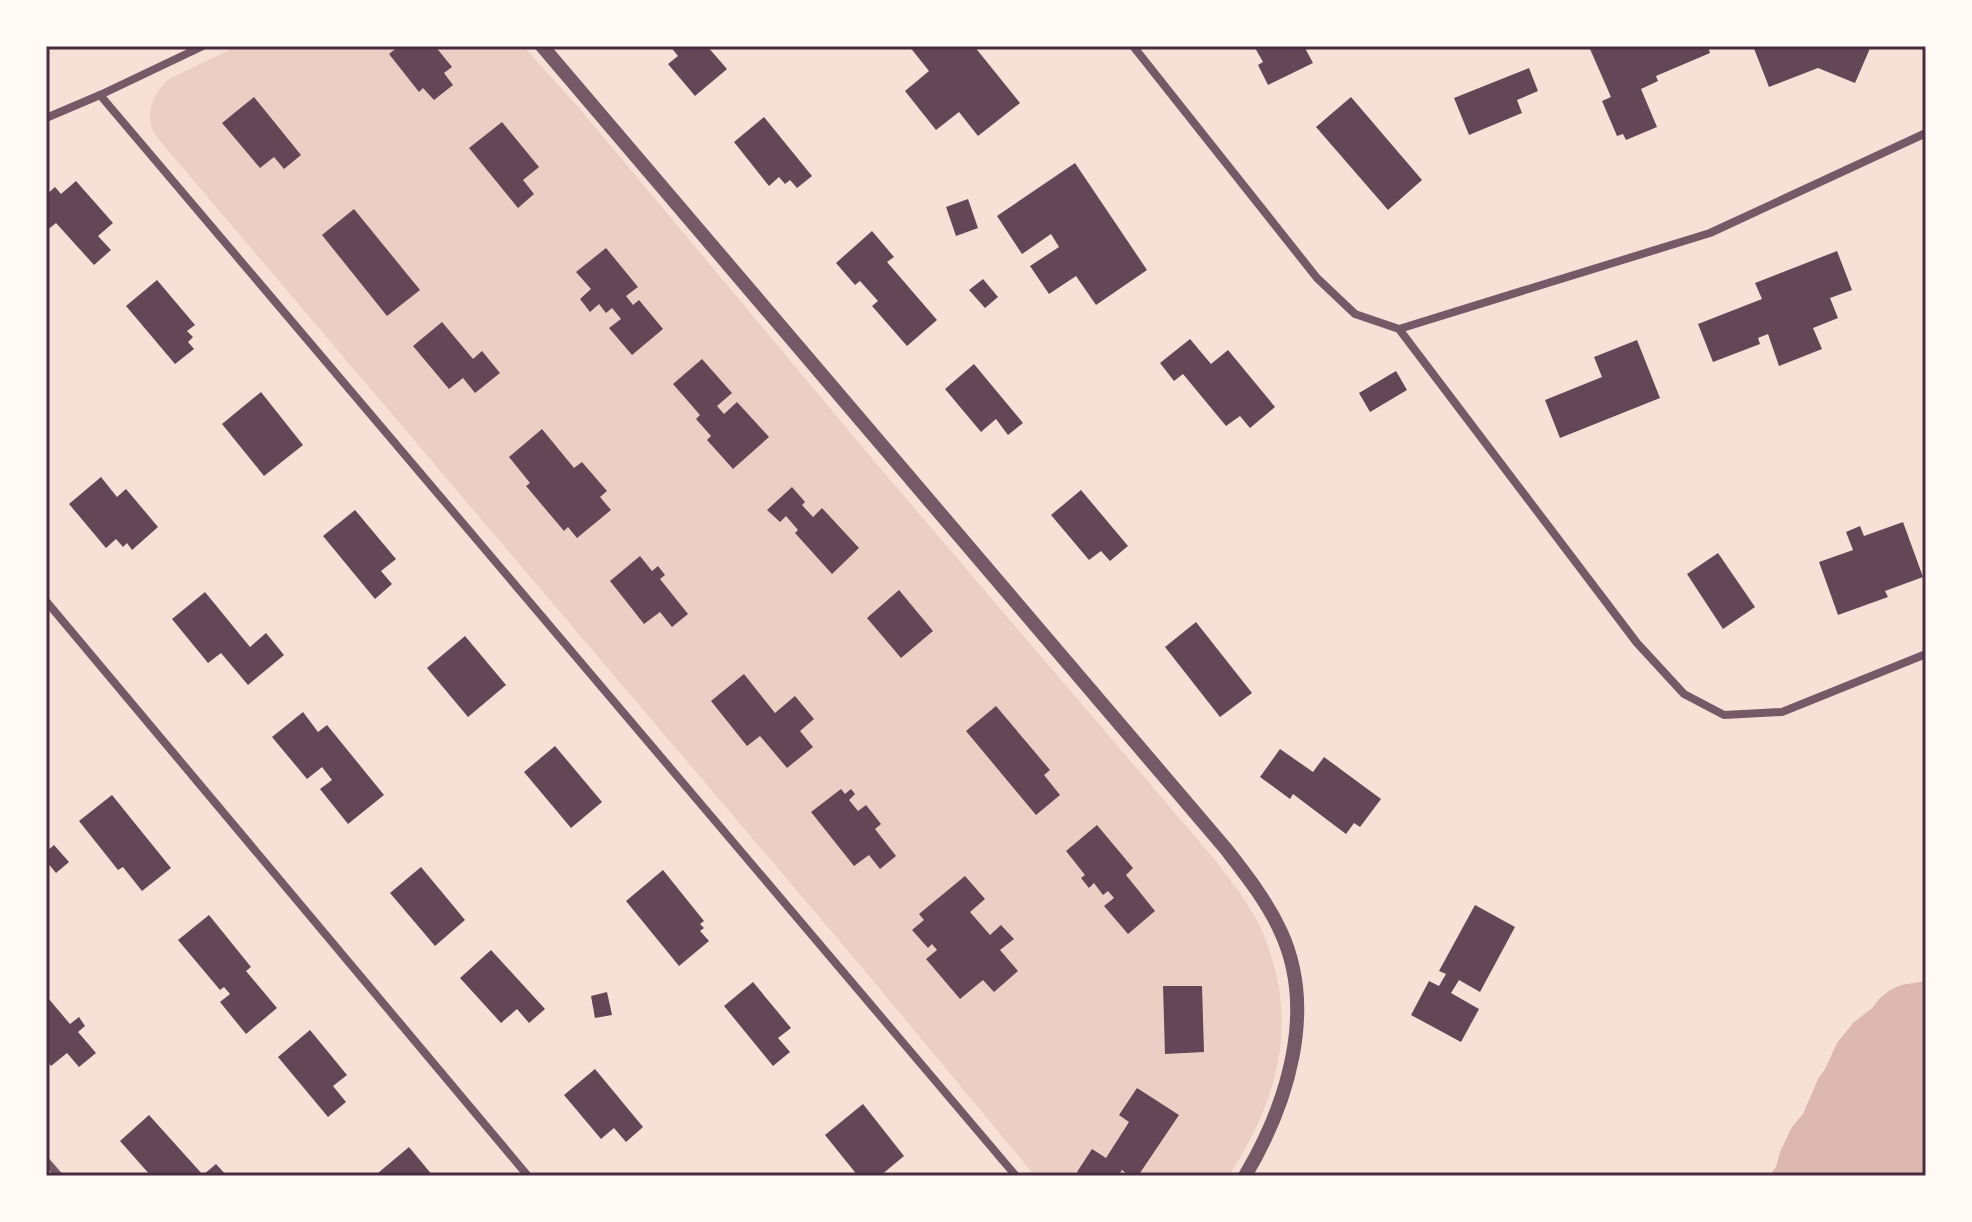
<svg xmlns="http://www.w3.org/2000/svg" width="1972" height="1222" viewBox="0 0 1972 1222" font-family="Manrope,sans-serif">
	<rect width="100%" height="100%" fill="#f7e1d7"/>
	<!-- green -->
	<path fill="#ebcfc5" d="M237,46H523L580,109L875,462L1215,860C1233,884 1254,909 1265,938C1299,1025 1278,1099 1229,1176H1035L854,958L165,147C161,142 156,137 153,131C145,112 154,91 169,79Z"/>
	<!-- water -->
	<polygon fill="#dcb8b0" points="1926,981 1926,1176 1769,1176 1776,1167 1780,1152 1792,1127 1803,1114 1818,1079 1825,1069 1837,1043 1853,1023 1872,1008 1880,998 1890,990 1901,985"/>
	<!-- building -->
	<g fill="#644757">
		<polygon points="399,46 435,46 452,67 444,73 453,85 434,100 423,88 419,92 389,54"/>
		<polygon points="670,46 707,46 727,69 695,96 668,64 678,56"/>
		<polygon points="909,46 974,46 1020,103 978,136 959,112 936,130 905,91 929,71"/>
		<polygon points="1254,46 1309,46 1305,48 1313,63 1268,85 1258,65 1263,62"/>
		<polygon points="1598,46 1708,46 1710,53 1656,76 1658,81 1641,89 1657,127 1626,140 1623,134 1617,136 1602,101 1611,97 1590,49"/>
		<polygon points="1753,46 1871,46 1855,83 1818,68 1769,87"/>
		<polygon points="1529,68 1538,91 1517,100 1522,113 1469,135 1454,98"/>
		<polygon points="254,97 301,155 284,169 274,157 260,168 222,123"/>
		<polygon points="1351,97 1422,180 1388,210 1316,127"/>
		<polygon points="764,117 812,176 797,188 790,180 785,184 779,177 769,186 734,142"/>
		<polygon points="502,122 539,167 523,180 534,194 518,208 469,148"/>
		<polygon points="1075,163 1147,270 1096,305 1076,276 1049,294 1030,266 1059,247 1051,234 1022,254 997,216"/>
		<polygon points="76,181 113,223 98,236 111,250 94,265 56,223 46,231 46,195 55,187 61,194"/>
		<polygon points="968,199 978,228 956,236 946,207"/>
		<polygon points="354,209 420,290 387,316 322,235"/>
		<polygon points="872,231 894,257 887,262 937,320 907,346 872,306 878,301 860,281 855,285 836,263"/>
		<polygon points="606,248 638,287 626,296 633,305 639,300 663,329 632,355 609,328 621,319 612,308 606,313 599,304 590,312 580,299 591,289 576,272"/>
		<polygon points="1837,251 1852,290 1830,298 1838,318 1813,328 1822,349 1779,366 1768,334 1758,338 1760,344 1713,362 1698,324 1762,299 1755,283"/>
		<polygon points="983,279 998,297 985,308 969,290"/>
		<polygon points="157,280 195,325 187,331 193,337 188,342 194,349 175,364 126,306"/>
		<polygon points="442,322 473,359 482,351 500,373 475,393 463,378 449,389 413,346"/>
		<polygon points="1190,339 1211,364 1228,350 1275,407 1250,428 1240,416 1226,426 1183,374 1174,381 1160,363"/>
		<polygon points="1637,340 1660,398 1560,438 1545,400 1602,377 1594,357"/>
		<polygon points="702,359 732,393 717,406 724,414 737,402 769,437 733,469 707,440 711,436 696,419 700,415 673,384"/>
		<polygon points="974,364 1023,423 1008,435 996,419 981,432 945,389"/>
		<polygon points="1396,371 1407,390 1370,412 1359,393"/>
		<polygon points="261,392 303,445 264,476 222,424"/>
		<polygon points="542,429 574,468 582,462 607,491 600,497 611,510 577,538 568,527 564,531 526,486 530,483 509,457"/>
		<polygon points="101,477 117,497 126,489 158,527 132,550 127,543 123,547 116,539 106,548 69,504"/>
		<polygon points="792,487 805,502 802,505 813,517 822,508 859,548 832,574 795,533 798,530 786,516 780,522 767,510"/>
		<polygon points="1081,490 1128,546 1110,561 1101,551 1089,560 1051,515"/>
		<polygon points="355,510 396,559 381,571 392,584 375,599 323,536"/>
		<polygon points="1903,522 1923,577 1885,591 1888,597 1838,615 1819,562 1853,550 1846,532 1860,526 1864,536"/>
		<polygon points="1718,553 1755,607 1723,629 1687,574"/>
		<polygon points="640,556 652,571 658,566 665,575 660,579 688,614 672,627 660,612 644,624 610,581"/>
		<polygon points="899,590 933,631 901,658 867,618"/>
		<polygon points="205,592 250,647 266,633 284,655 248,685 221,653 208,663 172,619"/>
		<polygon points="1196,622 1252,693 1220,717 1165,647"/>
		<polygon points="465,636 506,685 468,717 427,668"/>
		<polygon points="744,674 775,713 795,696 814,719 800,731 813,747 787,768 760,736 747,746 711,701"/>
		<polygon points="996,706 1050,770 1044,775 1060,795 1036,815 966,731"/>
		<polygon points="303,712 318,732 327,725 384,795 348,824 320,789 332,780 322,767 307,779 272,737"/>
		<polygon points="555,746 602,802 571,828 524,772"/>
		<polygon points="1280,749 1313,772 1324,757 1381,799 1360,827 1354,823 1346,834 1293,794 1290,799 1260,777"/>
		<polygon points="841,789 845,794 851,789 855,794 849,800 858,811 866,805 881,824 875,829 896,856 880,869 869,855 854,866 811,812"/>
		<polygon points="112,795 171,868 142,891 123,867 118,870 79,821"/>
		<polygon points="1097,825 1133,868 1126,875 1155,911 1128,934 1104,906 1114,898 1108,891 1103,895 1094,883 1089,888 1081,878 1085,875 1066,851"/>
		<polygon points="54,845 69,862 56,873 46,861 46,852"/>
		<polygon points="421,867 465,920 435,946 390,893"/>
		<polygon points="663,870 704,921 700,924 704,928 700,931 709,941 679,966 626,901"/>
		<polygon points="965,876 985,899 970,912 990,935 1001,925 1014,939 1000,950 1018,971 994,992 983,980 960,999 926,959 937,950 932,944 928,948 912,930 924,920 919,914"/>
		<polygon points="1475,905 1515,927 1480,992 1459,980 1451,993 1479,1009 1461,1042 1411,1015 1429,981 1439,986 1446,974 1439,971"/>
		<polygon points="209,915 251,967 246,971 277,1008 246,1034 220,1002 230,994 224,987 220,990 178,940"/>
		<polygon points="491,950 545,1009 529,1023 517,1009 501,1023 460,978"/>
		<polygon points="753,982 791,1028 778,1038 790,1052 773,1066 724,1006"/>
		<polygon points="1163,986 1202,986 1204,1052 1165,1054"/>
		<polygon points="607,992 612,1015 595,1018 591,996"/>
		<polygon points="48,998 70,1024 79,1017 85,1026 78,1032 96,1053 79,1067 67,1053 51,1066 46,1059 46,999"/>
		<polygon points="310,1030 347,1075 333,1086 346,1102 328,1117 278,1057"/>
		<polygon points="595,1069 643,1127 626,1142 614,1128 601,1139 564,1095"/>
		<polygon points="1137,1088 1179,1115 1138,1176 1130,1176 1122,1170 1118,1176 1083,1176 1077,1172 1092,1149 1106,1158 1129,1122 1119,1115"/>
		<polygon points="863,1104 904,1156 880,1176 858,1176 825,1135"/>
		<polygon points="149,1115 203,1175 216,1164 227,1176 151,1176 120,1141"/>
		<polygon points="409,1147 433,1176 381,1176 378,1173"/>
	</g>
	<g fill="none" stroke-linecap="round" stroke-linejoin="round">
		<!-- minor -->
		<g stroke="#755966" stroke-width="8">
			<polyline points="1133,46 1317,278 1355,314 1399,329 1637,643 1684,694 1724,715 1782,712 1926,654"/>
			<polyline points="100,95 1016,1176"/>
			<polyline points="46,118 100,95 203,46"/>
			<polyline points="1399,329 1710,233 1926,133"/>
			<polyline points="46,601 528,1176"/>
			<polyline points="46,1161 59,1176"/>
		</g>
		<!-- tertiary -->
		<path stroke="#755966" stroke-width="14" d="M542,46L1226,849C1246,875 1266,900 1280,930C1318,1010 1287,1105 1245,1176"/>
	</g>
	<!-- border -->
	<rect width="1972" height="1222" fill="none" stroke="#fffaf5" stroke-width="96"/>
	<rect x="48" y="48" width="1876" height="1126" fill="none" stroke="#4a2c40" stroke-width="3"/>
</svg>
